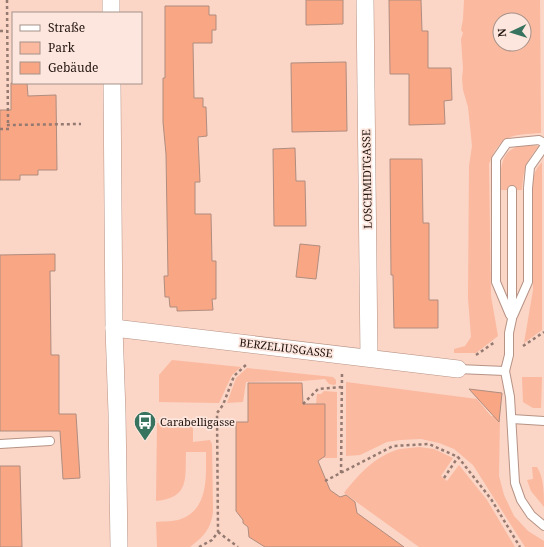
<svg xmlns="http://www.w3.org/2000/svg" width="544" height="547" viewBox="0 0 544 547" font-family="'Noto Serif',serif">
	<rect width="100%" height="100%" fill="#fbd5c6"/>
	<!-- green -->
	<g fill="#fbb99f" fill-rule="evenodd">
		<path d="M464,0H540L541,133C512,135 500,134 489,164L491,296L498,336L476,353H454V349L465,346L471,337L468,298L469,166L472,146L468,107L463,90L462,78L463,69L461,39L463,33L461,30L463,19ZM500,20H524V44H500Z"/>
		<path d="M539,146C525,163 524,168 522,190H501C501,176 498,156 514,148C521,145 532,146 539,146Z"/>
		<polygon points="542,162 542,330 524,343 533,290 533,177 537,168"/>
		<polygon points="172,360 241,367 232,375 219,403 159,402 159,375"/>
		<polygon points="247,368 333,377 336,380 336,384 334,385 329,384 325,379 302,381 246,382 243,402 227,403 236,378"/>
		<polygon points="522,377 542,377 541,408 533,408 523,402"/>
		<polygon points="346,382 477,399 491,416 500,417 499,476 504,495 514,516 528,531 544,541 544,547 525,547 473,465 454,449 439,443 421,439 400,440 387,442 360,455 346,456"/>
		<polygon points="324,391 337,392 337,458 322,458 325,456 325,407 322,404 316,404 317,394 321,394"/>
		<path d="M157,423H193V442L210,440L212,444L213,512C211,529 203,537 190,547H157L156,522C164,521 173,522 181,519C209,509 206,476 206,452H186C185,478 190,498 156,501Z"/>
		<path d="M419,447L434,449L453,458L441,476L447,481L459,465L487,500L515,547H419L344,493C358,475 376,455 400,449C406,448 413,448 419,447Z"/>
		<path d="M532,467H537C544,478 544,494 544,507L531,491L527,480L533,479Z"/>
	</g>
	<!-- building -->
	<g fill="#f9a685" stroke="#b08d7f">
		<polygon points="306,0 343,0 343,24 306,25"/>
		<polygon points="389,0 421,0 422,31 428,31 428,68 451,68 452,100 444,101 445,124 409,125 409,74 390,74"/>
		<polygon points="165,6 209,6 209,15 216,15 216,30 212,30 212,43 193,43 194,98 203,98 203,107 206,107 207,136 198,137 200,182 195,182 195,214 211,214 212,261 216,261 216,299 212,299 213,310 177,311 177,307 170,307 169,297 165,297 164,276 168,276 166,154 163,122 163,78 165,78"/>
		<polygon points="346,62 347,131 292,132 291,63"/>
		<polygon points="11,83 27,83 28,96 56,95 57,170 38,170 38,175 20,175 20,180 0,180 0,110 11,110"/>
		<polygon points="295,148 296,181 305,181 306,226 274,226 273,149"/>
		<polygon points="390,159 422,159 423,223 429,223 429,300 438,300 438,328 394,328 393,275 391,275"/>
		<polygon points="300,244 320,246 316,279 296,277"/>
		<polygon points="55,254 55,271 50,271 51,355 59,355 59,414 76,414 80,478 63,479 60,431 0,431 0,255"/>
		<polygon points="248,383 302,383 303,404 325,404 325,456 318,461 330,490 340,497 346,495 355,502 357,513 404,547 265,547 249,537 248,527 243,523 243,520 236,511 236,422 248,422"/>
		<polygon points="469,389 502,393 499,422"/>
		<polygon points="0,466 20,466 22,547 0,547"/>
	</g>
	<g fill="none" stroke-linecap="round" stroke-linejoin="round">
		<!-- service casing -->
		<g stroke="#b69385" stroke-width="10">
			<g id="service">
				<polyline points="510,315 496,282 496,159 507,143 539,140 544,143"/>
				<polyline points="513,316 528,282 528,188 530,167 544,147"/>
				<polyline points="458,369 505,371 509,355 509,333 512,319 512,190"/>
				<polyline points="505,371 510,397 515,483 521,500 531,515 544,526"/>
				<polyline points="512,419 544,421"/>
				<polyline points="0,444 50,441"/>
			</g>
		</g>
		<!-- minor casing -->
		<g stroke="#b69385" stroke-width="18">
			<g id="minor">
				<polyline points="111,0 111,13"/>
				<polyline points="365,0 369,358"/>
				<polyline points="112,83 114,328 117,413 119,547"/>
				<polyline points="114,328 458,369"/>
			</g>
		</g>
		<!-- path -->
		<g stroke="#947a70" stroke-width="2.5" stroke-dasharray="3 3" stroke-linecap="butt">
			<polyline points="7,0 8,125"/>
			<polyline points="0,31 7,31"/>
			<polyline points="0,129 9,129 8,125 81,124"/>
			<polyline points="523,346 544,332"/>
			<polyline points="476,355 495,342"/>
			<polyline points="303,404 318,389 341,387"/>
			<polyline points="341,473 342,374"/>
			<polyline points="444,478 458,457"/>
			<polyline points="325,481 393,446 429,444 458,457 491,499 520,547"/>
			<polyline points="218,532 238,547"/>
			<polyline points="199,547 212,540 218,532 217,413 223,405 234,376 248,363"/>
		</g>
		<!-- service -->
		<use href="#service" stroke="#fff" stroke-width="8"/>
		<!-- minor -->
		<use href="#minor" stroke="#fff" stroke-width="17"/>
	</g>
	<!-- icons -->
	<defs>
		<g id="bus-pin" transform="scale(1.15)"><path d="M0 17L-7.5 6A9.5 9.5 0 1 1 7.5 6Z" fill="#37735e" stroke="#fde6dd"/><path d="M-5-6H5V4H4V6H2V4H-2V6H-4V4H-5ZM-3.5-4V0h7V-4ZM-3.5 1.2v1.5H-2V1.2ZM2 1.2v1.5H3.5V1.2Z" fill="#fff"/></g>
	</defs>
	<g fill-rule="evenodd">
		<use href="#bus-pin" x="145" y="422"/>
	</g>
	<g text-anchor="middle" stroke-width="3.5" stroke-linejoin="round" paint-order="stroke">
		<!-- street labels -->
		<g font-size="11" fill="#20130e" stroke="#fde6dd">
			<text transform="translate(367 179) rotate(-91)" y="4">LOSCHMIDTGASSE</text>
			<text transform="translate(286 348) rotate(7)" y="4">BERZELIUSGASSE</text>
		</g>
		<!-- poi labels -->
		<g font-size="11" fill="#20130e" stroke="#fde6dd" text-anchor="start">
			<text x="160" y="426">Carabelligasse</text>
		</g>
	</g>
	<!-- legend -->
	<rect x="12" y="12" width="130" height="72" fill="#fde6dd" stroke="#a5928a"/>
	<rect x="20" y="25" width="20" height="6" fill="#ffffff" stroke="#a5928a"/>
	<text x="48" y="32" font-size="12" fill="#20130e">Straße</text>
	<rect x="20" y="42" width="20" height="12" fill="#fbb99f" stroke="#a5928a"/>
	<text x="48" y="52" font-size="12" fill="#20130e">Park</text>
	<rect x="20" y="62" width="20" height="12" fill="#f9a685" stroke="#a5928a"/>
	<text x="48" y="72" font-size="12" fill="#20130e">Gebäude</text>
	<!-- north arrow -->
	<g transform="translate(512 32) rotate(266)"><circle r="19" fill="#fde6dd" stroke="#a5928a"/>
	<path d="M0-3L7 15L0 10L-7 15Z" fill="#37735e"/>
	<text y="-6" font-size="11" font-weight="bold" text-anchor="middle" fill="#20130e">N</text>
	</g>
</svg>
